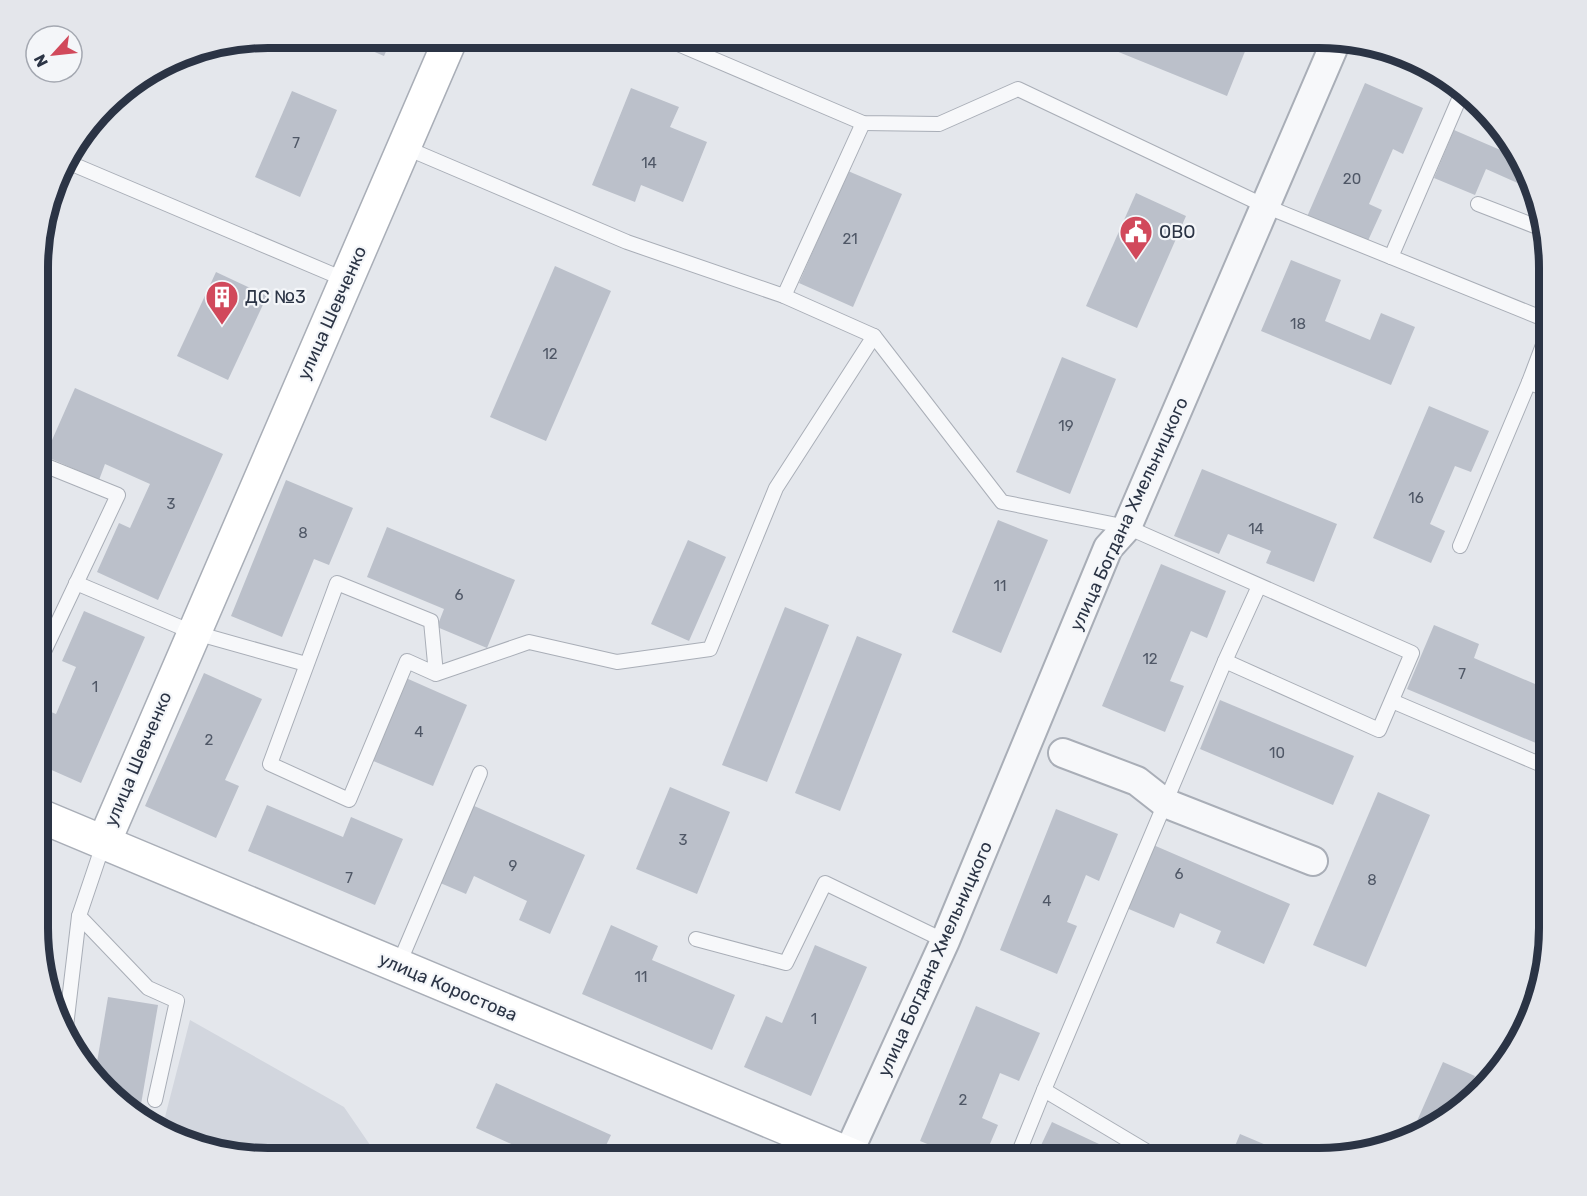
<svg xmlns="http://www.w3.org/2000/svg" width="1587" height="1196" viewBox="0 0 1587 1196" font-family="Rubik,sans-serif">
	<rect width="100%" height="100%" fill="#e4e7ec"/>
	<!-- built -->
	<polygon fill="#d2d6de" points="190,1020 344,1107 379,1158 253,1158 180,1141 139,1116 140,1113 165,1117"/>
	<!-- building -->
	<g fill="#bbc0ca">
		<polygon points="342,38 392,38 384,56"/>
		<polygon points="1084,38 1234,38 1248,44 1227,96"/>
		<polygon points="1365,83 1423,108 1403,154 1393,149 1369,204 1382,210 1366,245 1306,219"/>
		<polygon points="631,88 679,107 670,127 707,142 683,202 641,185 635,202 592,185"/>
		<polygon points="292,91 337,110 300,197 255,177"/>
		<polygon points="1454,130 1519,158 1526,166 1531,189 1486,169 1475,195 1434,178"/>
		<polygon points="848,171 902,194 853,307 799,283"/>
		<polygon points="1136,193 1186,216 1137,328 1086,306"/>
		<polygon points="1291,260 1341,280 1325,321 1370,340 1381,313 1415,327 1391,385 1261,331"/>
		<polygon points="555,266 611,291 546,441 490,417"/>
		<polygon points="216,272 267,296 228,380 177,356"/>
		<polygon points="1062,357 1116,379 1070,494 1016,472"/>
		<polygon points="75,388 223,454 158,600 97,572 119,523 130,528 150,484 105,464 99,480 45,456"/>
		<polygon points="1429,406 1489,431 1471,472 1455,466 1430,524 1445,531 1431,563 1373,538"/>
		<polygon points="1202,469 1337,524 1314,582 1266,563 1271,551 1228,534 1219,554 1174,536"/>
		<polygon points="286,480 353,508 329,565 314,559 282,637 231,616"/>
		<polygon points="998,520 1048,540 1001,653 952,632"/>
		<polygon points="387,527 515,580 487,648 437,627 444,609 367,577"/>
		<polygon points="688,540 726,557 689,641 651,624"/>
		<polygon points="1161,564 1226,591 1207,638 1191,631 1170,681 1184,686 1165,732 1102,706"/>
		<polygon points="785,607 829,625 767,782 722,765"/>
		<polygon points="84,611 145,637 81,783 38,764 39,707 56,714 76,667 62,661"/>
		<polygon points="1434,625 1479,644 1474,658 1549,690 1549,731 1543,746 1407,689"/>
		<polygon points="857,636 902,654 840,811 795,793"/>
		<polygon points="204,673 262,699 225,780 239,786 216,838 145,806"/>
		<polygon points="406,678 467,705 433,786 371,760"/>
		<polygon points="1220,700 1354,756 1333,805 1200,749"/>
		<polygon points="670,787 730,812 697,894 636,869"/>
		<polygon points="1378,792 1430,815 1366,967 1313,945"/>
		<polygon points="267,805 343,837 351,817 403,839 375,905 248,851"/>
		<polygon points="472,805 585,855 550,934 519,920 527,901 474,876 466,894 438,882"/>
		<polygon points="1056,809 1118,834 1099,881 1086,875 1067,922 1077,926 1057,974 1000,950"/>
		<polygon points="1151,844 1290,904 1264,964 1216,943 1221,931 1180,913 1174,928 1124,907"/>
		<polygon points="611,925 658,946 652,960 735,995 712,1050 582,994"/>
		<polygon points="815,945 867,967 811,1096 744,1067 766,1016 782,1023"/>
		<polygon points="46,974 58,979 52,994 49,982"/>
		<polygon points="108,997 158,1005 139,1116 116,1102 95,1074"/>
		<polygon points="976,1006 1040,1033 1019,1081 1000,1073 982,1118 998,1125 984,1158 962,1158 920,1141"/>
		<polygon points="1443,1062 1475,1076 1469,1089 1476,1092 1431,1127 1417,1121"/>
		<polygon points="496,1083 611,1135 600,1158 542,1158 476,1128"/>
		<polygon points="1052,1122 1099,1144 1092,1158 1035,1158"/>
		<polygon points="1240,1134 1297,1158 1230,1158"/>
	</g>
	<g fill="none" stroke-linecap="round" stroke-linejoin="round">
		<!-- lane casing -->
		<g stroke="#a9aeb7" stroke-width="16">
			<g id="lane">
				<polyline points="664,38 863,123 939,124 1018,89 1265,206 1549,321"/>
				<polyline points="404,147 627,242 784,296 874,336 1002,502 1127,527 1412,653 1379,730 1225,661 1044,1090 1017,1157"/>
				<polyline points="65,161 346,280"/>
				<polyline points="1478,204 1540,228"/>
				<polyline points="1391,257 1463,90"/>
				<polyline points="784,296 863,123"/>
				<polyline points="1549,391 1529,382 1549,329"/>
				<polyline points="1460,546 1529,382"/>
				<polyline points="76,583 192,632 306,664"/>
				<polyline points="1225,661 1259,586"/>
				<polyline points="39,662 118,495 39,463"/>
				<polyline points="436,674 431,621 337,583 270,764 349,800 407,661 436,674 529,642 617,662 710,649 776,488 874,336"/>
				<polyline points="1392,701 1549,768"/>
				<polyline points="79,916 148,988 177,1001 155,1100"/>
				<polyline points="696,939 786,963 825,883 945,941"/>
				<polyline points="398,966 480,773"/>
				<polyline points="65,1035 79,916 104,842"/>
				<polyline points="1044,1090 1158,1158"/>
			</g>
		</g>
		<!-- street casing -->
		<g stroke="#a9aeb7" stroke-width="32">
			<g id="street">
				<polyline points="1063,753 1137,781 1165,803 1313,861"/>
				<polyline points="846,1158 945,941 1108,548 1127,527 1337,39"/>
			</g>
		</g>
		<!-- secondary casing -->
		<g stroke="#a9aeb7" stroke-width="36">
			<g id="secondary">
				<polyline points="38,815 858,1158"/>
				<polyline points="104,842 451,38"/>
			</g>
		</g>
		<!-- lane -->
		<use href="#lane" stroke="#f7f8fa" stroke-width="14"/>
		<!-- street -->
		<use href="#street" stroke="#f7f8fa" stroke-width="28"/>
		<!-- secondary -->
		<use href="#secondary" stroke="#fff" stroke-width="33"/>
	</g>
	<!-- icons -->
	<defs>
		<g id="civic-pin" transform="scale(1.725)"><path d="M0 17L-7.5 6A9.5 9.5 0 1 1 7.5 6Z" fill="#d1495b" stroke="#f4f6f9"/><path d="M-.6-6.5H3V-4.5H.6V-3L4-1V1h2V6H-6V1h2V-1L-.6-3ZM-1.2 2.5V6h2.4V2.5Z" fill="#fff"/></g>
		<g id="building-pin" transform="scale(1.725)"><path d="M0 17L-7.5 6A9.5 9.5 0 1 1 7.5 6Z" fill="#d1495b" stroke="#f4f6f9"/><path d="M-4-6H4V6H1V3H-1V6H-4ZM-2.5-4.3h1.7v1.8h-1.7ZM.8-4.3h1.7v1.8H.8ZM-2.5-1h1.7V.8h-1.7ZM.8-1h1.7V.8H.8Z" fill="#fff"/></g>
	</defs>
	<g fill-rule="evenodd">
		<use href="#civic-pin" x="1136" y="232"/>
		<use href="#building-pin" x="222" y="297"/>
	</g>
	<g text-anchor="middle" stroke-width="4.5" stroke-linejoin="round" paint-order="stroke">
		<!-- number labels -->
		<g font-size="15" fill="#4f5766">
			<text x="296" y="148">7</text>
			<text x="649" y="168">14</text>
			<text x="1352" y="184">20</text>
			<text x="850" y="244">21</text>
			<text x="1298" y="329">18</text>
			<text x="550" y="359">12</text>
			<text x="1066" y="431">19</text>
			<text x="1416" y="503">16</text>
			<text x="171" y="509">3</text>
			<text x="1256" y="534">14</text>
			<text x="303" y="538">8</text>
			<text x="1000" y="591">11</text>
			<text x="459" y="600">6</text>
			<text x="1150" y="664">12</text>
			<text x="1462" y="679">7</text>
			<text x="95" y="692">1</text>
			<text x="419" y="737">4</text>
			<text x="209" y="745">2</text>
			<text x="1277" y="758">10</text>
			<text x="683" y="845">3</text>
			<text x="513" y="871">9</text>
			<text x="1179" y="879">6</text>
			<text x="349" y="883">7</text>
			<text x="1372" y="885">8</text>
			<text x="1047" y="906">4</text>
			<text x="641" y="982">11</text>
			<text x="814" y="1024">1</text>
			<text x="963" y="1105">2</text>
		</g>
		<!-- poi labels -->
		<g font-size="18" fill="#2b3445" stroke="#f4f6f9" text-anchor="start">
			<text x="1159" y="238">ОВО</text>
			<text x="245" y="303">ДС №3</text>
		</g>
		<!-- street labels -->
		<g font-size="18" fill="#2b3445" stroke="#f4f6f9">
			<text transform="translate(332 313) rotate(-66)" y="6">улица Шевченко</text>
			<text transform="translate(1129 514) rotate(-65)" y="6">улица Богдана Хмельницкого</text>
			<text transform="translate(138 759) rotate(-67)" y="6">улица Шевченко</text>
			<text transform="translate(935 959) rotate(-66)" y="6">улица Богдана Хмельницкого</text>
			<text transform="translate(448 987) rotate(23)" y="6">улица Коростова</text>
		</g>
	</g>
	<!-- crop -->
	<path d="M0 0H1587V1196H0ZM268 48H1319A220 220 0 0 1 1539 268V928A220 220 0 0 1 1319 1148H268A220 220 0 0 1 48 928V268A220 220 0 0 1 268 48Z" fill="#e4e6eb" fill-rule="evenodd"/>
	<path fill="none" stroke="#2b3445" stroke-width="8" d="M268 48H1319A220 220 0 0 1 1539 268V928A220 220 0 0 1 1319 1148H268A220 220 0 0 1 48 928V268A220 220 0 0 1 268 48Z"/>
	<!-- north arrow -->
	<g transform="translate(54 54) rotate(243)"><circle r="28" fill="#f4f6f9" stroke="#a4a8b1" stroke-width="1.5"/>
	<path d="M0-4.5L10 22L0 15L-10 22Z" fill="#d1495b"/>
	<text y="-9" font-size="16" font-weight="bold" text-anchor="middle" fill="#2b3445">N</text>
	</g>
</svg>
